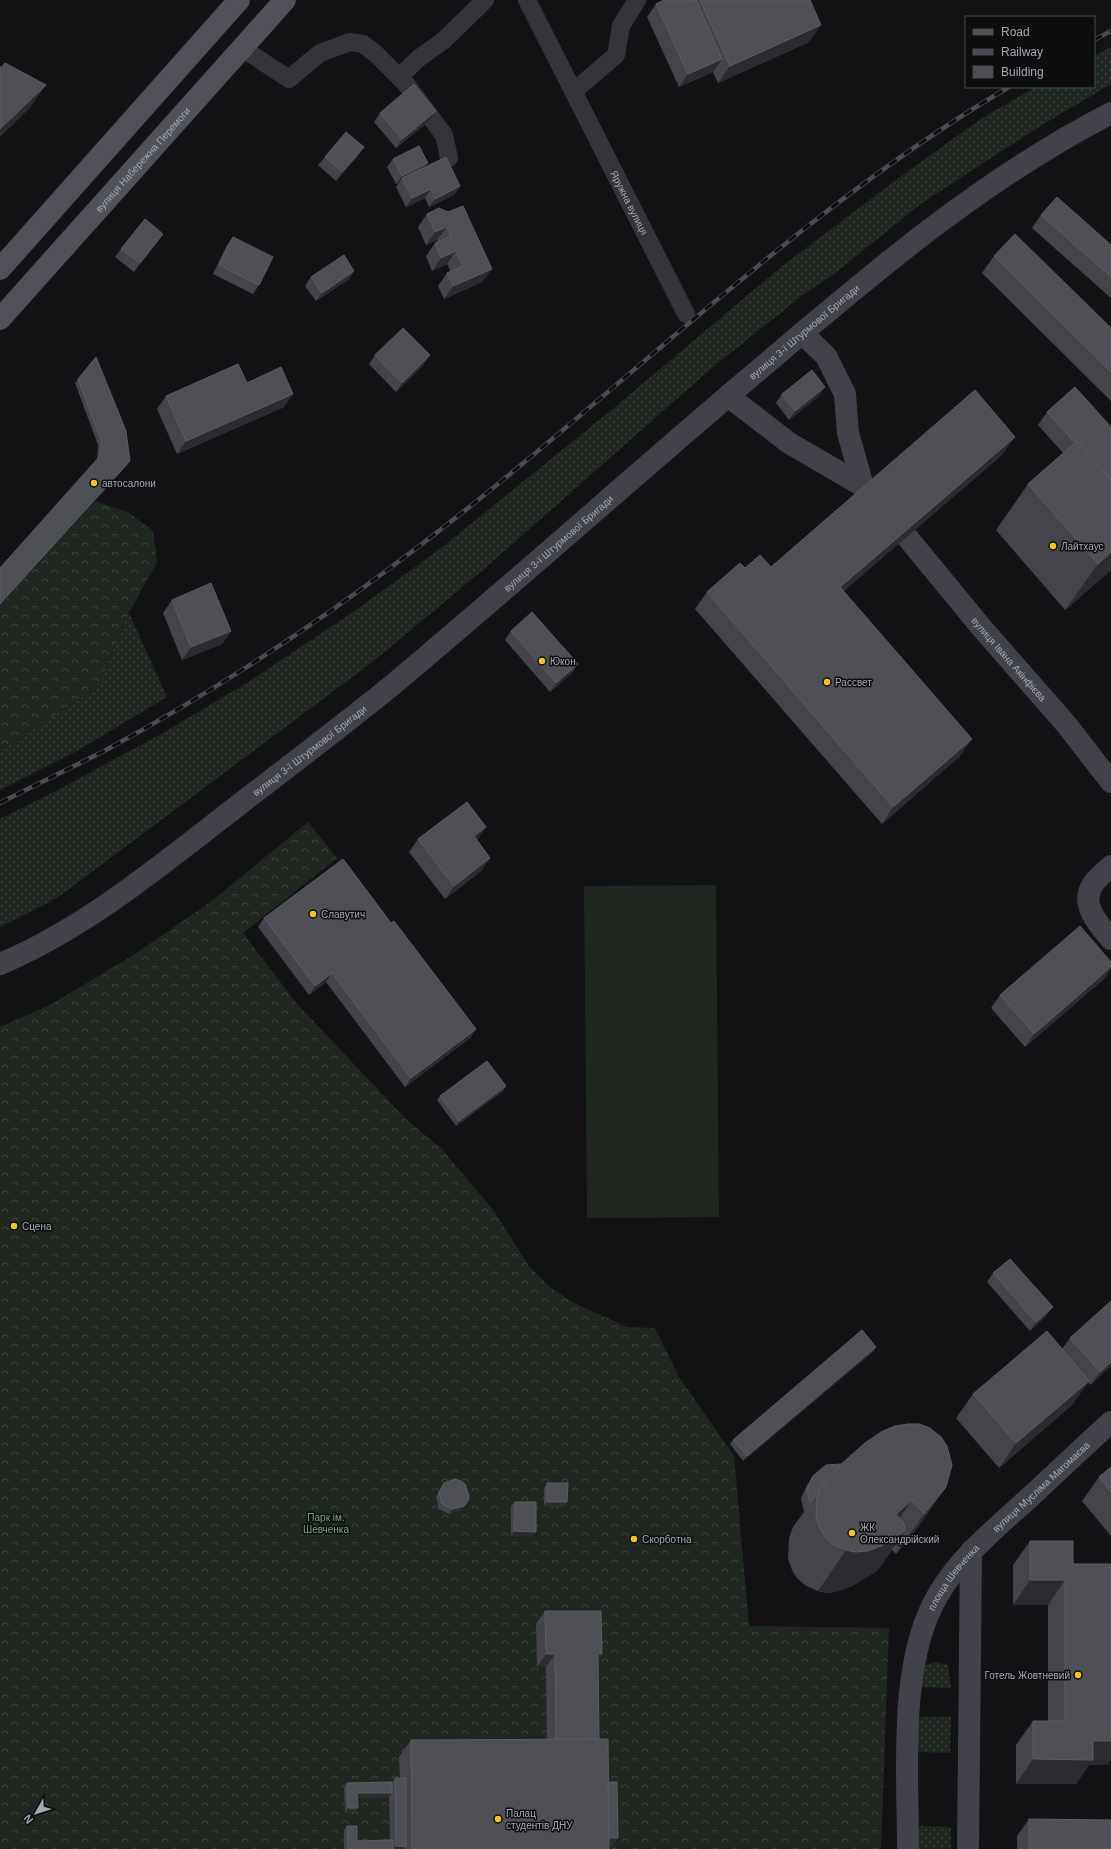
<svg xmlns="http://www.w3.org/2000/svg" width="1111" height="1849" viewBox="0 0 1111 1849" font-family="Arial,sans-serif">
	<defs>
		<pattern id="grass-dots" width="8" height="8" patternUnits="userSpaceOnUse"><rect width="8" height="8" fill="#1f2720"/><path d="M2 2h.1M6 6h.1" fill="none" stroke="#3d443e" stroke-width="1.8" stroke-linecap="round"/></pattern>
		<pattern id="forest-crowns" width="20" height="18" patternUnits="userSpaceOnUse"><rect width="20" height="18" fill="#1f2720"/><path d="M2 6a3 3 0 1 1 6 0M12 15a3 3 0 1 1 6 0" fill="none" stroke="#3d443e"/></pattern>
	</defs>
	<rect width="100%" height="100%" fill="#131315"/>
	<!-- grass -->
	<g fill="url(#grass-dots)">
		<polygon points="1111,47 1111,84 1042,125 922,203 834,274 803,295 713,367 483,570 370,664 57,898 0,927 0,819 54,792 163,733 250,681 356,610 441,548 609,412 782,266 900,177 981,119 1035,87 1094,87 1094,56"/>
		<polygon points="129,613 167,697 77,751 0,790 0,752 98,687"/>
		<polygon points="936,1662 948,1665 951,1688 916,1687 925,1665"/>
		<polygon points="916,1717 951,1717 950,1753 915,1752"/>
		<polygon points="916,1826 951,1827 951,1849 916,1849"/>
	</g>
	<!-- forest -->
	<g fill="url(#forest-crowns)">
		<polygon points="95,501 128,512 153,531 157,562 129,613 98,687 0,752 0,605"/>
		<polygon points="308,822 337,858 243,933 297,1004 410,1123 441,1148 494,1211 529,1266 550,1287 572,1302 627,1327 655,1328 679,1377 734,1456 749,1626 889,1628 881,1849 0,1849 0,1027 50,1005 135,954 213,900"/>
	</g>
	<!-- garden -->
	<polygon fill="#1f2720" points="716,885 719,1217 587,1218 584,886"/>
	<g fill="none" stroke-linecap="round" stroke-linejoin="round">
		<!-- street -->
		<g stroke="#34343a" stroke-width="18">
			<path id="s1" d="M527,0L686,314"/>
			<polyline points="242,48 289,79 320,53 350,42 363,44 376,54 406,84 444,135 449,158"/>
			<polyline points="400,76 419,58 443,41 485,0"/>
			<polyline points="574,91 616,55 621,26 637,0"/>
		</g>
		<!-- secondary -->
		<g stroke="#42434a" stroke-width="22">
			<polyline points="802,333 826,356 845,394 848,433 863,486"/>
			<polyline points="728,396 789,443 863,486 867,490"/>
			<path id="s2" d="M907,537L981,627L1066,724L1111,782"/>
			<path d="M1111,866C1105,872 1098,877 1093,884C1079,904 1099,925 1111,939"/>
			<path id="s3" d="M0,964C94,925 181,848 262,787C305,754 348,721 390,687C511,586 628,481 748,379C862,282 977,182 1111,113"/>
			<path id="s4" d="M908,1849C908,1773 898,1662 938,1595C960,1557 996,1528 1029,1498C1056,1473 1083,1447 1111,1422"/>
			<polyline points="968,1849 971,1551"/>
		</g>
		<!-- primary -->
		<g stroke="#505159" stroke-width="22">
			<polyline points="0,269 239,0"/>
			<path id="s5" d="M0,319L285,0"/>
		</g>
		<!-- rail casing -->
		<g stroke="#4b4c53" stroke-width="4.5">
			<g id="rail">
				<polyline points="1094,40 1111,31"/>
				<path d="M0,803C35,785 71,768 106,750C213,692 317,624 414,550C615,398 791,215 1009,87"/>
			</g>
		</g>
		<!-- rail -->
		<use href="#rail" stroke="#0e0e0f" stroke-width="3" stroke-dasharray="9" stroke-linecap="butt"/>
	</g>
	<!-- wall -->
	<g fill="#44444a">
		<polygon points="664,0 810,0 809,42 718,83 713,72 679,87 647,17 656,4"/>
		<polygon points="380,113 430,120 396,148 374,122"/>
		<polygon points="358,156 336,181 318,165 325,157"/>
		<polygon points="393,159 428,163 424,167 460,186 454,195 429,207 425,198 406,207 396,187 399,183 396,184 387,167"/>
		<polygon points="439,208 482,282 444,299 438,286 447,273 451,272 447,264 432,271 426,256 435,243 438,242 437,240 426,245 418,227 427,214"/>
		<polygon points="1041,215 1111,245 1111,298 1032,228"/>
		<polygon points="163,234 134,272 115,257 121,249"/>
		<polygon points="233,237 259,285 253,294 213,274 227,245"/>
		<polygon points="994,256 1111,328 1111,401 982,273"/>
		<polygon points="354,271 348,280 316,301 305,286 311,277"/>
		<polygon points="375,355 424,364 396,392 369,364"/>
		<polygon points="78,379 127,465 97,459 98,445 75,383"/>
		<polygon points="247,383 284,407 177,454 157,409 166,396"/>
		<polygon points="1075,387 1111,570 1065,610 996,530 1028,484 1063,453 1038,425 1047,412"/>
		<polygon points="782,394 819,396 789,420 776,403"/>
		<polygon points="1003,454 843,591 960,756 882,824 695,609 707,592 745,568 771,567"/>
		<polygon points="172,600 231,631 222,644 182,660 163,613"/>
		<polygon points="511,631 572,673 550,692 505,640"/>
		<polygon points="418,839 477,840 490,858 481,871 445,899 409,852"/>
		<polygon points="264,918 391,923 476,1029 470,1038 405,1087 326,982 309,995 258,927"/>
		<polygon points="1105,978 1025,1047 991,1008 1000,995"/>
		<polygon points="506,1086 503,1091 456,1126 437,1100 440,1096"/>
		<polygon points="993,1273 1046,1316 1030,1331 987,1282"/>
		<polygon points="1111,1301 1111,1366 1090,1385 1088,1382 1072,1405 999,1468 956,1418 973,1394 1062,1349 1070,1338"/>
		<polygon points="876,1347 873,1352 743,1461 730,1444 733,1440"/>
		<polygon points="1111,1467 1111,1536 1082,1501 1099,1477"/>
		<polygon points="813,1476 946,1487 918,1527 896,1554 892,1550 877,1571 852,1586 839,1591 827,1593 818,1591 806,1586 797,1578 792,1570 788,1559 789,1538 793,1527 804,1512 801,1498 807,1485"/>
		<polygon points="444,1483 464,1506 461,1510 449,1514 439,1509 436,1497 441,1487"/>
		<polygon points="547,1483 567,1502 564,1507 544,1506 544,1488"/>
		<polygon points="515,1502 533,1536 511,1536 511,1506"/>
		<polygon points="1030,1541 1073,1564 1108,1765 1089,1765 1076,1784 1016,1784 1016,1745 1033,1721 1048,1721 1048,1605 1013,1605 1013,1565"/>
		<polygon points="545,1611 602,1654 598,1659 599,1739 608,1782 612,1847 609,1847 609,1849 344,1849 344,1830 347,1826 357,1841 390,1840 389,1797 357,1798 355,1812 345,1813 344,1787 347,1783 392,1782 395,1778 400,1778 399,1757 411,1740 547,1740 546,1667 537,1667 536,1624"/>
		<polygon points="1029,1819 1111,1849 1017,1849 1017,1836"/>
	</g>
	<!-- shaded-wall -->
	<g fill="#2c2c30">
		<polygon points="821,25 809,42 718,83 730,66"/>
		<polygon points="722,59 713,72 679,87 688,74"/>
		<polygon points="46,85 29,109 0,137 0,129"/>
		<polygon points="436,111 430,120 396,148 402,139"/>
		<polygon points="364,147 358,156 336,181 342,172"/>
		<polygon points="428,163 421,172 402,178 399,183 396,184 402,176"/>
		<polygon points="460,186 454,195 429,207 435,199"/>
		<polygon points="431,189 425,198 406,207 412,198"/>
		<polygon points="447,227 437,240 426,245 435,232"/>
		<polygon points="163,234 157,242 134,272 140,263"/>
		<polygon points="456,251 447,264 432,271 441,258"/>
		<polygon points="492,269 482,282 444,299 453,286"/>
		<polygon points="354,271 348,280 316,301 322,293"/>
		<polygon points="430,355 424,364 396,392 402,383"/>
		<polygon points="825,387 819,396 789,420 795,411"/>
		<polygon points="293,394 284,407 177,454 186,441"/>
		<polygon points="1015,437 1003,454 828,605 840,587"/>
		<polygon points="130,461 127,465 0,605 0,604"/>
		<polygon points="1111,552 1111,570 1065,610 1098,564"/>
		<polygon points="231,631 222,644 182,660 191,647"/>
		<polygon points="578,664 572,673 550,692 556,683"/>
		<polygon points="972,739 960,756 882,824 893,807"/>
		<polygon points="486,827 477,840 474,836"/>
		<polygon points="490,858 481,871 445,899 454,886"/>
		<polygon points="1111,967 1111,969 1105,978 1025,1047 1034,1034"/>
		<polygon points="332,973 326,982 309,995 315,986"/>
		<polygon points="476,1029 470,1038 405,1087 411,1078"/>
		<polygon points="506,1086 503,1091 456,1126 459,1121"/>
		<polygon points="1053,1307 1046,1316 1030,1331 1036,1322"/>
		<polygon points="876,1347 873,1352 743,1461 747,1456"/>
		<polygon points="1111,1362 1111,1366 1090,1385 1100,1372"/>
		<polygon points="1089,1381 1072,1405 999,1468 1016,1443"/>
		<polygon points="946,1487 918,1527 896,1554 924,1514"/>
		<polygon points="912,1500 884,1541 905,1531 877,1571 852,1586 839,1591 827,1593 818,1591 846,1550 896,1514"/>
		<polygon points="468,1501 461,1510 449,1514 452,1509"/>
		<polygon points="547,1502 567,1502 564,1507 544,1506"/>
		<polygon points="514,1531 536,1532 533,1536 511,1536"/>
		<polygon points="1030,1580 1065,1580 1048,1605 1013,1605"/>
		<polygon points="546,1654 555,1654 546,1667 537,1667"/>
		<polygon points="598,1654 602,1654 592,1667"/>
		<polygon points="1093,1741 1111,1741 1111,1760 1108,1765 1089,1765 1076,1784 1016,1784 1033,1759"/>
		<polygon points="357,1793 392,1793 389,1797 354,1798"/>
		<polygon points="348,1808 358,1808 355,1812 345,1813"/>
		<polygon points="603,1838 618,1838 612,1847 597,1847"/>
		<polygon points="396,1846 406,1847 405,1849 394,1849"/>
	</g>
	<!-- building -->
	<g fill="#4f4f56" stroke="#5c5d64">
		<polygon points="664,0 696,0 722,59 688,74 656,4"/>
		<polygon points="700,0 810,0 821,25 730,66"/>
		<polygon points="5,63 46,85 0,129 0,67 2,67"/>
		<polygon points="414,84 436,111 402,139 380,113"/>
		<polygon points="346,132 364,147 342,172 325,157"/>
		<polygon points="419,146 428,163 402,176 393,159"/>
		<polygon points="446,157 460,186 435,199 431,189 412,198 402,178"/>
		<polygon points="1057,197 1111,245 1111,277 1041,215"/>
		<polygon points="463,206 492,269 453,286 447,273 463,266 456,251 441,258 435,243 451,236 447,227 435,232 427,214 439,208 448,212"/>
		<polygon points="145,219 163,234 140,263 121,249"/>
		<polygon points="1015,234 1111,328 1111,372 994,256"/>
		<polygon points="233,237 273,257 259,285 219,265"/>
		<polygon points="344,255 354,271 322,293 311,277"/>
		<polygon points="403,328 430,355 402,383 375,355"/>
		<polygon points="96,357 126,431 130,461 0,604 0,568 100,456 101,440 78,379"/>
		<polygon points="238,364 247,383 281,367 293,394 186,441 166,396"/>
		<polygon points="812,370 825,387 795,411 782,394"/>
		<polygon points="1075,387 1111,427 1111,480 1077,441 1075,443 1047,412"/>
		<polygon points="975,390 1015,437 840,587 972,739 893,807 707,592 740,563 745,568 760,555 771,567"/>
		<polygon points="1077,441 1111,480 1111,552 1098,564 1028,484"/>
		<polygon points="211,583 231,631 191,647 172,600"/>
		<polygon points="532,612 578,664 556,683 511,631"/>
		<polygon points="467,802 486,827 474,836 490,858 454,886 418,839"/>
		<polygon points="343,859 391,923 394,921 476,1029 411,1078 332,973 315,986 264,918"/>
		<polygon points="1080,926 1111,962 1111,967 1034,1034 1000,995"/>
		<polygon points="487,1061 506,1086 459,1121 440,1096"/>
		<polygon points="1010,1259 1053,1307 1036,1322 993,1273"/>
		<polygon points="1111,1301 1111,1362 1100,1372 1070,1338"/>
		<polygon points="862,1330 876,1347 747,1456 733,1440"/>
		<polygon points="1047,1331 1089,1381 1016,1443 973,1394"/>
		<polygon points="908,1424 919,1424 930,1428 941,1437 947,1446 952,1465 946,1487 924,1514 912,1500 896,1514 904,1524 905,1531 881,1546 868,1551 855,1552 846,1550 834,1545 826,1538 820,1529 816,1518 817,1497 821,1487 839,1466 865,1443 881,1432 895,1426"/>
		<polygon points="841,1464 821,1487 810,1503 807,1489 813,1476 826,1465"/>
		<polygon points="1111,1467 1111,1492 1099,1477"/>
		<polygon points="455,1479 461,1481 465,1484 469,1496 468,1501 464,1506 452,1509 442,1504 439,1493 444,1483"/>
		<polygon points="547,1483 568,1483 567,1502 547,1502"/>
		<polygon points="515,1502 536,1502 536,1532 514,1531"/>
		<polygon points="1030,1541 1073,1541 1073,1564 1111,1564 1111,1741 1093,1741 1093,1760 1033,1759 1033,1721 1065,1721 1065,1580 1030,1580"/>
		<polygon points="545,1611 601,1611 602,1654 598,1654 599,1739 556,1740 555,1654 546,1654"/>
		<polygon points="608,1739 609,1849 412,1849 411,1740"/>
		<polygon points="395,1778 406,1778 406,1847 396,1846"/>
		<polygon points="392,1782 392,1793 357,1793 358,1808 348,1808 347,1783"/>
		<polygon points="608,1782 617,1782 618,1838 609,1838"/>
		<polygon points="1029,1819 1111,1820 1111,1849 1029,1849"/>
		<polygon points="347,1826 357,1826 357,1841 393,1840 393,1849 348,1849"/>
	</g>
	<!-- markers -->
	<g fill="#f4c12b" stroke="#0e0e0f" stroke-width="1.5">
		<circle cx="94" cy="483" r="4"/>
		<circle cx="1053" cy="546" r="4"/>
		<circle cx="542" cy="661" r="4"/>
		<circle cx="827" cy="682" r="4"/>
		<circle cx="313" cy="914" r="4"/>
		<circle cx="14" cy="1226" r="4"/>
		<circle cx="852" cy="1533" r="4"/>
		<circle cx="634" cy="1539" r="4"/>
		<circle cx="1078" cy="1675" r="4"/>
		<circle cx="498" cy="1819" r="4"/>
	</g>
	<g text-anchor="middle" stroke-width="3" stroke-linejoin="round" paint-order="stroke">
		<!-- street labels -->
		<g font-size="10" fill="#a4a8b5" stroke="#0e0e0f">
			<text dy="4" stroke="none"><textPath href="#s5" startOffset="214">вулиця Набережна Перемоги</textPath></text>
			<text dy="4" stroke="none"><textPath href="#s1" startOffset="227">Яружна вулиця</textPath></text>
			<text dy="4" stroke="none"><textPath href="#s3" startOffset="1025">вулиця 3-ї Штурмової Бригади</textPath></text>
			<text dy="4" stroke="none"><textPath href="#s3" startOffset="701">вулиця 3-ї Штурмової Бригади</textPath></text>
			<text dy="4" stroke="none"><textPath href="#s2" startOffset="159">вулиця Івана Акінфієва</textPath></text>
			<text dy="4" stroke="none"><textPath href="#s3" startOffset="377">вулиця 3-ї Штурмової Бригади</textPath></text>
			<text dy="4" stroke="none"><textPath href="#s4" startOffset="409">вулиця Мусліма Магомаєва</textPath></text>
			<text dy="4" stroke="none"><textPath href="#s4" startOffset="282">площа Шевченка</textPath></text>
		</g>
		<!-- poi labels -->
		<g font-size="10" fill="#a4a8b5" stroke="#0e0e0f" text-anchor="start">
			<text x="102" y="487">автосалони</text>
			<text x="1061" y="550">Лайтхаус</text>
			<text x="550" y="665">Юкон</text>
			<text x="835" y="686">Рассвет</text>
			<text x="321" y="918">Славутич</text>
			<text x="22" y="1230">Сцена</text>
			<text x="860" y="1531">ЖК<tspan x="860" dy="12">Олександрійский</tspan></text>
			<text x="642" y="1543">Скорботна</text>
			<text x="1070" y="1679" text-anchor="end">Готель Жовтневий</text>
			<text x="506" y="1817">Палац<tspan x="506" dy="12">студентів ДНУ</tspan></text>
		</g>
		<!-- park labels -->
		<g font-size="10" fill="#7ba180" stroke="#0e0e0f">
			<text x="326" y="1521">Парк iм.<tspan x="326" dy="12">Шевченка</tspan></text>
		</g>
	</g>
	<!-- legend -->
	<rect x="965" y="16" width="130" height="72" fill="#0e0e0f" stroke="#4a4c51"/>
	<rect x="973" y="29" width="20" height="6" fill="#505159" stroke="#4a4c51"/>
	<text x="1001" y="36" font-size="12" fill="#a4a8b5">Road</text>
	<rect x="973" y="49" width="20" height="6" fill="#4b4c53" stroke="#4a4c51"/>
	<text x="1001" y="56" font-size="12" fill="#a4a8b5">Railway</text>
	<rect x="973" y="66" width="20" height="12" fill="#4f4f56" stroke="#4a4c51"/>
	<text x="1001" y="76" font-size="12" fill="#a4a8b5">Building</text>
	<!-- north arrow -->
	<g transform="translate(36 1813) rotate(231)" stroke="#0e0e0f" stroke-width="3" paint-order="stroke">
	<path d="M0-3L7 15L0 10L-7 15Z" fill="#a4a8b5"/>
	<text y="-6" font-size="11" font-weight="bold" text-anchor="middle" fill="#a4a8b5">N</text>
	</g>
</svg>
